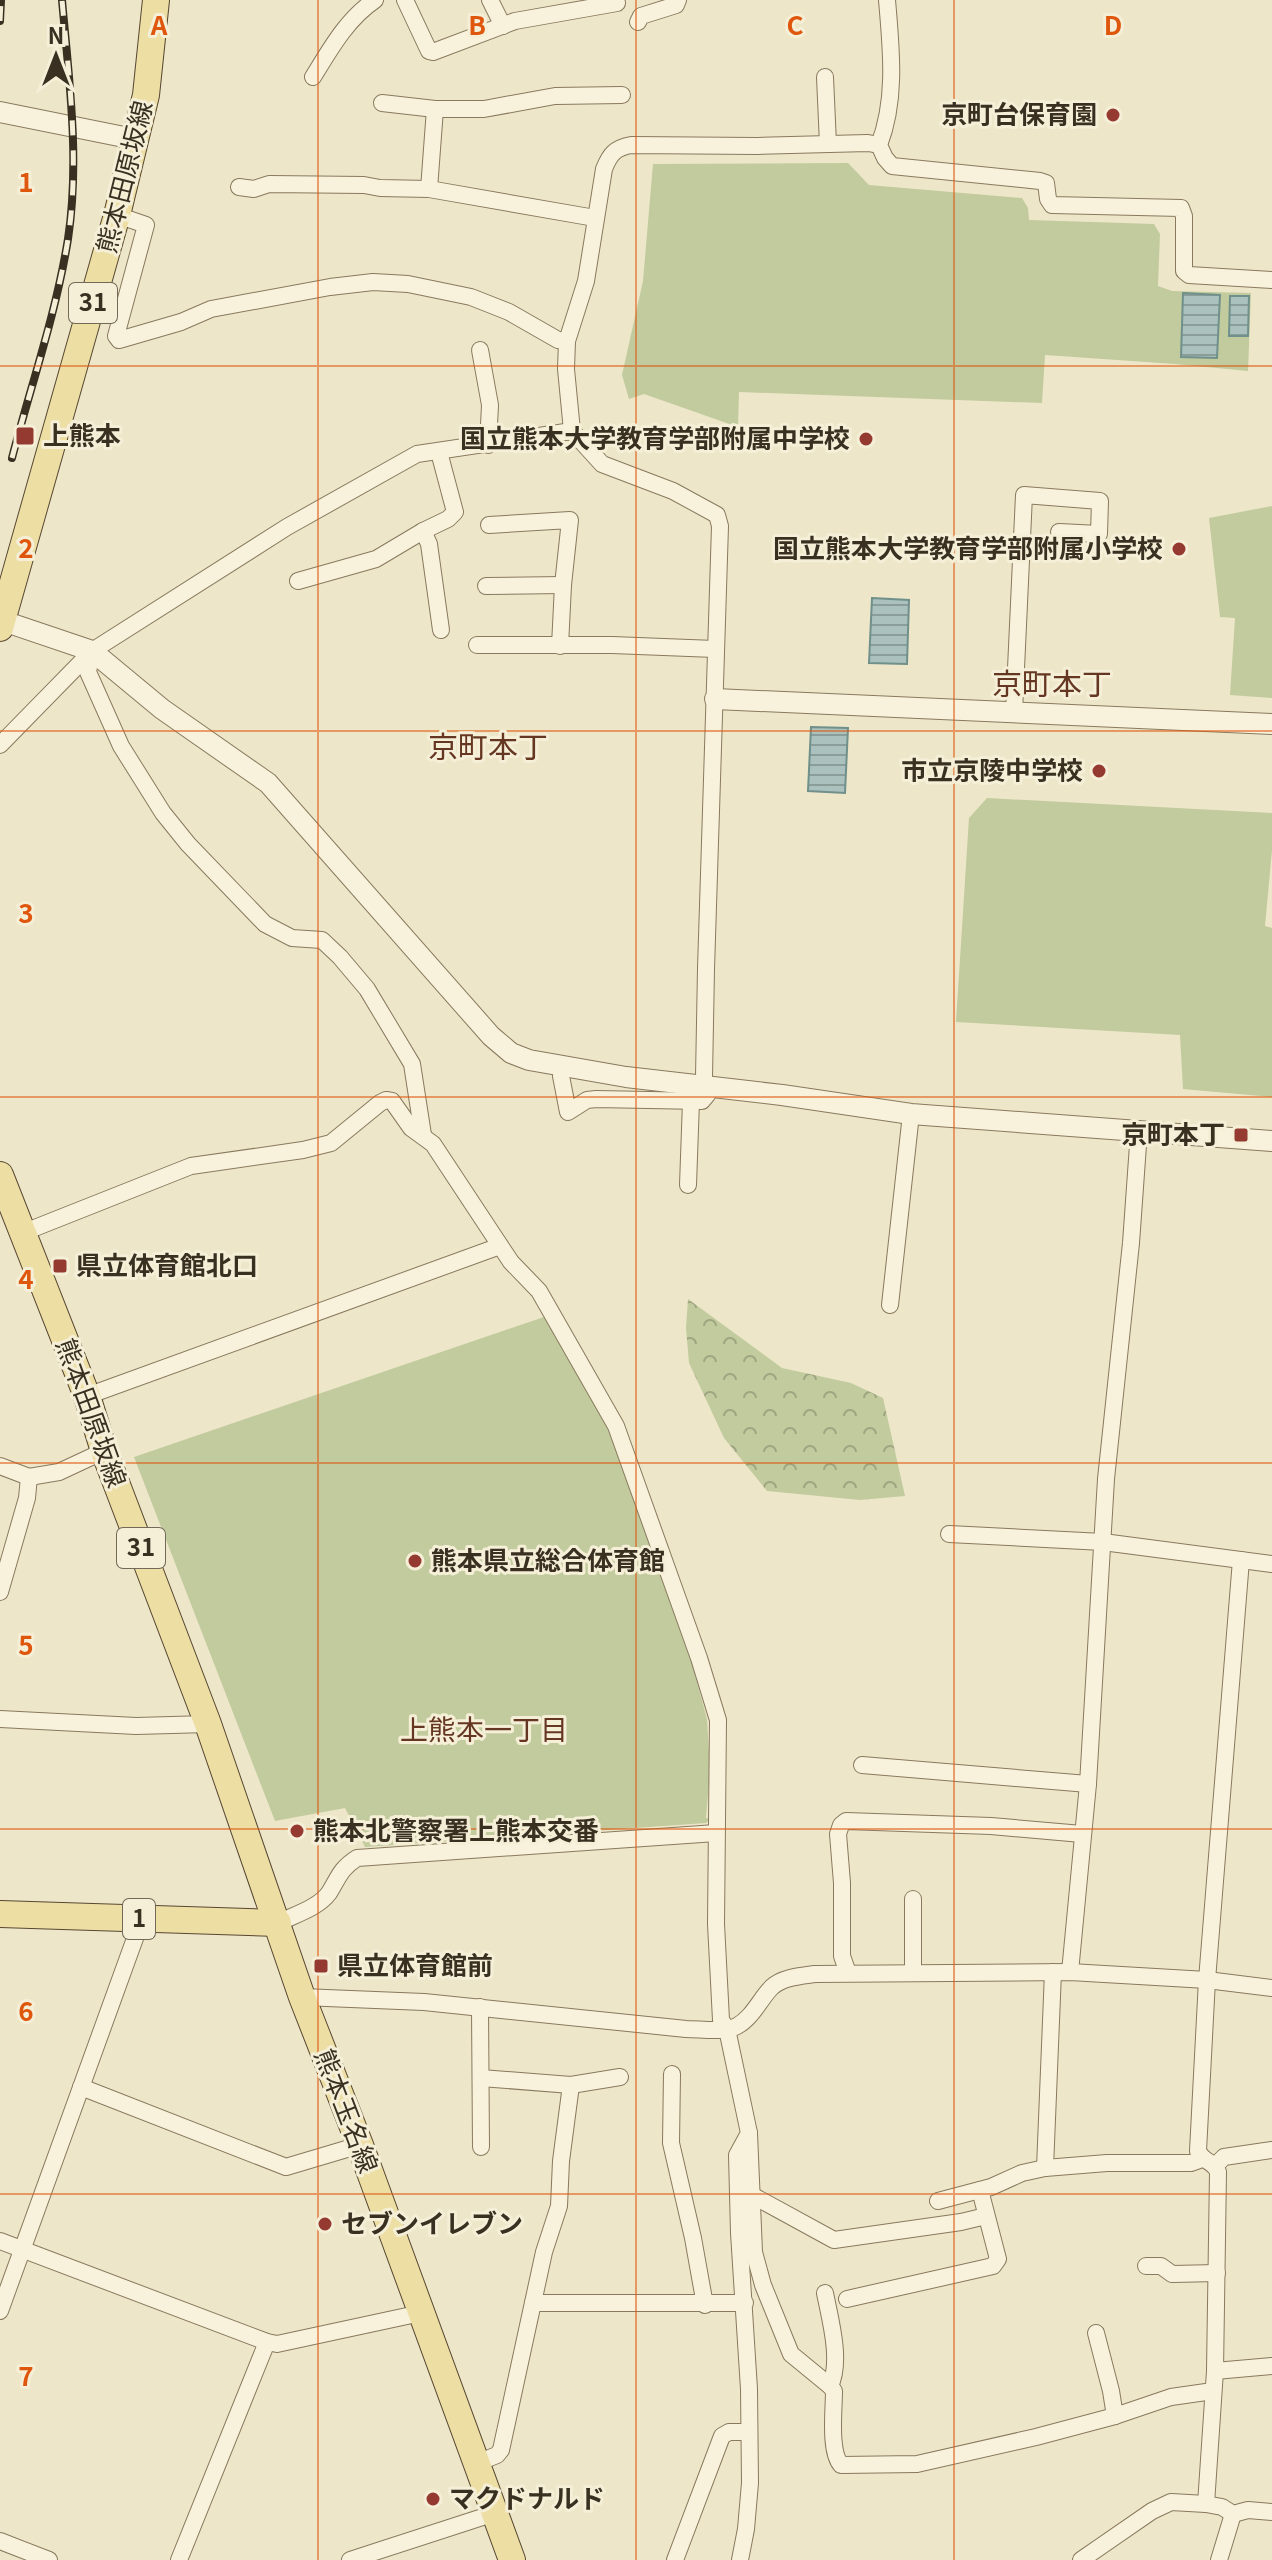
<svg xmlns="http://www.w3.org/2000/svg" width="1272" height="2560" viewBox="0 0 1272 2560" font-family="Georgia,'Noto Sans JP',serif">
	<defs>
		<pattern id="forest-crowns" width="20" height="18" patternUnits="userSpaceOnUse" patternTransform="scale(2)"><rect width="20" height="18" fill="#c1cb9d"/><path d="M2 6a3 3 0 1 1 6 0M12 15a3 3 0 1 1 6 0" fill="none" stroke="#9ea580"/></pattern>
		<pattern id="water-rules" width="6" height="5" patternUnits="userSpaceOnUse" patternTransform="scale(2)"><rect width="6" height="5" fill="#aac1bd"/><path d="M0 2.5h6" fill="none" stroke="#8b9d99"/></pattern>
	</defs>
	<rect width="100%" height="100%" fill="#ede6c9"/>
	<!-- forest -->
	<polygon fill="url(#forest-crowns)" points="688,1299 782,1368 851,1383 883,1398 905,1496 860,1500 767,1491 724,1438 689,1363 686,1328"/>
	<!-- pitch -->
	<g fill="#c1cb9d">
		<polygon points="848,163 869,185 1022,198 1028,208 1029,220 1154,224 1160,234 1158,286 1172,291 1251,293 1248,371 1175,364 1045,355 1042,403 739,392 738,427 644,394 629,399 622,375 643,281 653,164"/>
		<polygon points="1272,506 1272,698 1230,695 1235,618 1220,617 1209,518"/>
		<polygon points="987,798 1272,813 1272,850 1265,926 1272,928 1272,1097 1183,1089 1180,1035 956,1022 969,818"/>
		<polygon points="544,1317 610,1433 692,1664 707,1719 710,1770 706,1818 712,1818 706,1823 365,1847 345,1808 275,1821 134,1457"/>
	</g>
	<!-- water -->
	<g fill="url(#water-rules)" stroke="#70908b" stroke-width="2">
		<polygon points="1183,293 1220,295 1217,358 1181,357"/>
		<polygon points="1230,296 1249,296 1248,336 1229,336"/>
		<polygon points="872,598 909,600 907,664 869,663"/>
		<polygon points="811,727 848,728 845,793 808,791"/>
	</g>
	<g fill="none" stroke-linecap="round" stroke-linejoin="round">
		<!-- minor casing -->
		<g stroke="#89795e" stroke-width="18">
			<g id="minor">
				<polyline points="405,0 429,51 433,52 515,21 617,3"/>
				<polyline points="490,0 503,26"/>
				<path d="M887,0C891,48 897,99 879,145L885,158L892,166L1040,181L1046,183L1048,199L1052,205L1181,208L1184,216V271L1189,275L1272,280"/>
				<polyline points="638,22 641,16 676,5 678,0"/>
				<path d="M313,77C331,48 347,19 375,0"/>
				<polyline points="825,77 828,144"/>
				<polyline points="382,103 435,109 484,109 555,96 622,95"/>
				<polyline points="239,187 254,189 269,184 364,185 380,188 429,189 595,218"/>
				<polyline points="429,189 435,109"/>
				<polyline points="117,215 146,225 116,336 119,340 181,322 211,309 330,287 373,282 408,284 471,297 509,312 558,340 567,341"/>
				<polyline points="480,350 490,405 488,445"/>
				<polyline points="489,525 570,520 563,585 560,646"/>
				<polyline points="423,531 429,544 441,630"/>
				<polyline points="298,581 376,559 423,531 448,519 455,512 439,452"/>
				<polyline points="486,586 563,585"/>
				<polyline points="477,645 612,645 715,649"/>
				<polyline points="92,651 88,672 121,746 163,813 188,844 265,924 292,938 322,940 340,957 367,989 412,1064 423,1135"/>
				<polyline points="1014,712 1024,495 1100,501 1099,534 1059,532"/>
				<polyline points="0,745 92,651 287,527 417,454 572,431"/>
				<path d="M563,1067L561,1076L568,1112L587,1100L596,1099L702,1101L707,1095L704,1077L706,969L720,526L717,515L673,491L602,464L572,431L566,369L567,341L586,281L604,169C610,154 615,148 631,145L757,146L868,143L879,145"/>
				<polyline points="688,1185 691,1101"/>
				<polyline points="22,1233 191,1166 303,1150 331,1143 380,1103 386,1100 392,1101 411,1128 433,1144 511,1262 539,1291 616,1426 699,1658 718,1720 716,1924 721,2020 727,2029 749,2133 737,2155 739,2233 749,2389 750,2483 746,2529 740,2560"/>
				<polyline points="890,1305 911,1114"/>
				<polyline points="87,1396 500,1246"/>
				<polyline points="0,1466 29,1477"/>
				<polyline points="949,1534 1103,1542 1272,1564"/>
				<polyline points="0,1592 27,1498 29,1477 59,1472 104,1451"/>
				<polyline points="0,1719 136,1726 208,1724"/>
				<polyline points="862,1765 1088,1784"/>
				<polyline points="913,1899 913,1972"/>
				<path d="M278,1923C294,1915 318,1908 329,1893C339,1877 340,1869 357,1858L716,1833"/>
				<polyline points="1070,1972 1088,1784 1106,1479 1131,1243 1139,1131"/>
				<polyline points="848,1973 842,1956 842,1883 838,1834 841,1825 846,1821 991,1826 1082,1834"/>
				<path d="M302,1997L424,2002L686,2029C702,2029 723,2033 737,2026C753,2017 760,1999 772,1987C783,1977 801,1976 815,1974L1070,1972L1207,1980L1272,1988"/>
				<polyline points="480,2007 481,2147"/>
				<polyline points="672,2074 671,2143 693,2238 705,2305"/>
				<polyline points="481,2078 571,2085 620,2077"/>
				<polyline points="81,2087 286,2167 360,2145"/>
				<path d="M749,2133L754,2252L763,2285L791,2354L830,2386L834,2391C834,2410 829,2451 841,2465L917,2464L1036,2437L1115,2416L1171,2397L1213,2391"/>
				<polyline points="1215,2166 1224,2157 1272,2150"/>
				<polyline points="1045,2168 1053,1972"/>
				<polyline points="751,2197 757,2198 834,2240 961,2222 986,2216"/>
				<polyline points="938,2201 991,2187 1022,2173 1045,2168 1107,2163 1191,2163 1202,2159"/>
				<polyline points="0,2241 267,2342 277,2344 421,2313"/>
				<polyline points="1146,2266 1161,2266 1172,2274 1217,2273"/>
				<path d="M825,2293C830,2319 842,2361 830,2386"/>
				<polyline points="847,2299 993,2266 998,2259 980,2190"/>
				<polyline points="533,2303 745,2303"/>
				<polyline points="0,2311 142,1919"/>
				<polyline points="1096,2333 1111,2391 1115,2416"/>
				<polyline points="1215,2371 1272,2366"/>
				<polyline points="477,2463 497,2455 501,2450 544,2252 559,2206 561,2161 571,2085"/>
				<path d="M1206,2504L1215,2371L1218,2172C1214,2161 1204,2163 1198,2151L1207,1980L1241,1560"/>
				<polyline points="0,2541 49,2560"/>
				<polyline points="179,2560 267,2342"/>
				<polyline points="350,2560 495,2513"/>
				<polyline points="675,2560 722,2436 729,2432 748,2432"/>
				<polyline points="1081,2560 1152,2511 1171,2502 1206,2504 1222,2507 1233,2514 1248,2510 1272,2512"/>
				<polyline points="1219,2560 1233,2514"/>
			</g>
		</g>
		<!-- tertiary casing -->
		<g stroke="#89795e" stroke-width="22">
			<g id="tertiary">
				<polyline points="0,112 134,139"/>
				<polyline points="3,621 92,651 162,709 268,783 491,1036 511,1053 529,1060 626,1077 782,1095 911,1114 1272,1141"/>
				<polyline points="715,699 1272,724"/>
			</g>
		</g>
		<!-- primary casing -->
		<g stroke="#574732" stroke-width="28">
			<g id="primary">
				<polyline points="0,628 117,215 146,95 156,0"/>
				<polyline points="0,1175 87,1396 104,1451 208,1724 302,1997 360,2145 512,2560"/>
				<polyline points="0,1914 278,1923"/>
			</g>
		</g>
		<!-- minor -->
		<use href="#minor" stroke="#f8f2dc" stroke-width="16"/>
		<!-- tertiary -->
		<use href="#tertiary" stroke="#f8f2dc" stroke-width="20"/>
		<!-- primary -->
		<use href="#primary" stroke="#eddea4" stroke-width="26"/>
		<!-- rail casing -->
		<g stroke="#3a3021" stroke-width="8">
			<g id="rail">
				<polyline points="0,21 1,0"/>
				<path d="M12,458C31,385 56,314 68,239C80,160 69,79 62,0"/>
			</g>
		</g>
		<!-- rail -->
		<use href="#rail" stroke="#f5efd8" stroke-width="5" stroke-dasharray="15" stroke-linecap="butt"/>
	</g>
	<!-- grid -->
	<path fill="none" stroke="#df570d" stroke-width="2" stroke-opacity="0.55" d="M318,0V2560M636,0V2560M954,0V2560M0,366H1272M0,731H1272M0,1097H1272M0,1463H1272M0,1829H1272M0,2194H1272"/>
	<!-- markers -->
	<g fill="#953a31" stroke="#f5efd8" stroke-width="3">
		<circle cx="1113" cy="115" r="8"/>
		<rect x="15" y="426" width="20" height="20" rx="4"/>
		<circle cx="866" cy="439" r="8"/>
		<circle cx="1179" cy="549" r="8"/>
		<circle cx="1099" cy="771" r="8"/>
		<rect x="1233" y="1127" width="16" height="16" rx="4"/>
		<rect x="52" y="1258" width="16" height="16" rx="4"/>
		<circle cx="415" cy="1561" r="8"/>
		<circle cx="297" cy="1831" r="8"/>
		<rect x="313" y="1958" width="16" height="16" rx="4"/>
		<circle cx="325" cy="2224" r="8"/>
		<circle cx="433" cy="2499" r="8"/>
	</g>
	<g text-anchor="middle" stroke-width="6" stroke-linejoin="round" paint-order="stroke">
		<!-- shield labels -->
		<g fill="#f5efd8" stroke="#726958" stroke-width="2">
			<rect x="69" y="283" width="48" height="40" rx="6"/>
			<rect x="117" y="1528" width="48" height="40" rx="6"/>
			<rect x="123" y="1899" width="32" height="40" rx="6"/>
		</g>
		<g font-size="24" font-weight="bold" fill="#3a3021">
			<text x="93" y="311">31</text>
			<text x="141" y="1556">31</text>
			<text x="139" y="1927">1</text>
		</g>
		<!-- poi labels -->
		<g font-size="26" font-weight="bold" fill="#3a3021" stroke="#f5efd8" text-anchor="start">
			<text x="1097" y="124" text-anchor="end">京町台保育園</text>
			<text x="43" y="445">上熊本</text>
			<text x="850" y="448" text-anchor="end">国立熊本大学教育学部附属中学校</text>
			<text x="1163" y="558" text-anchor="end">国立熊本大学教育学部附属小学校</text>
			<text x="1083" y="780" text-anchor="end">市立京陵中学校</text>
			<text x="1225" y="1144" text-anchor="end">京町本丁</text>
			<text x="76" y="1275">県立体育館北口</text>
			<text x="431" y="1570">熊本県立総合体育館</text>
			<text x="313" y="1840">熊本北警察署上熊本交番</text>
			<text x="337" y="1975">県立体育館前</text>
			<text x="341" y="2233">セブンイレブン</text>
			<text x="449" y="2508">マクドナルド</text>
		</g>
		<!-- street labels -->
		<g font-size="26" fill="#3a3021" stroke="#f5efd8">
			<text transform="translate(125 177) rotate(-76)" y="9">熊本田原坂線</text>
			<text transform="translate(91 1413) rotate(70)" y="9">熊本田原坂線</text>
			<text transform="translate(346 2111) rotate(69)" y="9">熊本玉名線</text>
		</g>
		<!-- neighbourhood labels -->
		<g font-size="28" fill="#653722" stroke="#f5efd8">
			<text x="484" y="1740">上熊本一丁目</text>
		</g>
		<!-- quarter labels -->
		<g font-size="30" fill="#653722" stroke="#f5efd8">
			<text x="1052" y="695">京町本丁</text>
			<text x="488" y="758">京町本丁</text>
		</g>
	</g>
	<g font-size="26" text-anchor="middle" font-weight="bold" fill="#df570d" stroke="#f5efd8" stroke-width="6" stroke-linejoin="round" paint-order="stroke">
		<text x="159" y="35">A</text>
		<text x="477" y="35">B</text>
		<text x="795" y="35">C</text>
		<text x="1113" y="35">D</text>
		<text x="26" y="192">1</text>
		<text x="26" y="558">2</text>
		<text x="26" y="923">3</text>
		<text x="26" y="1289">4</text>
		<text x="26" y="1655">5</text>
		<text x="26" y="2021">6</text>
		<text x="26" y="2386">7</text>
	</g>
	<!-- north arrow -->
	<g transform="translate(56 56)" stroke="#f5efd8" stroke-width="6" paint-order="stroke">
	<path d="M0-6L14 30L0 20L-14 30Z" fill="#3a3021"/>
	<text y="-12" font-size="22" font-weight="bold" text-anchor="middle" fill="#3a3021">N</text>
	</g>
</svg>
